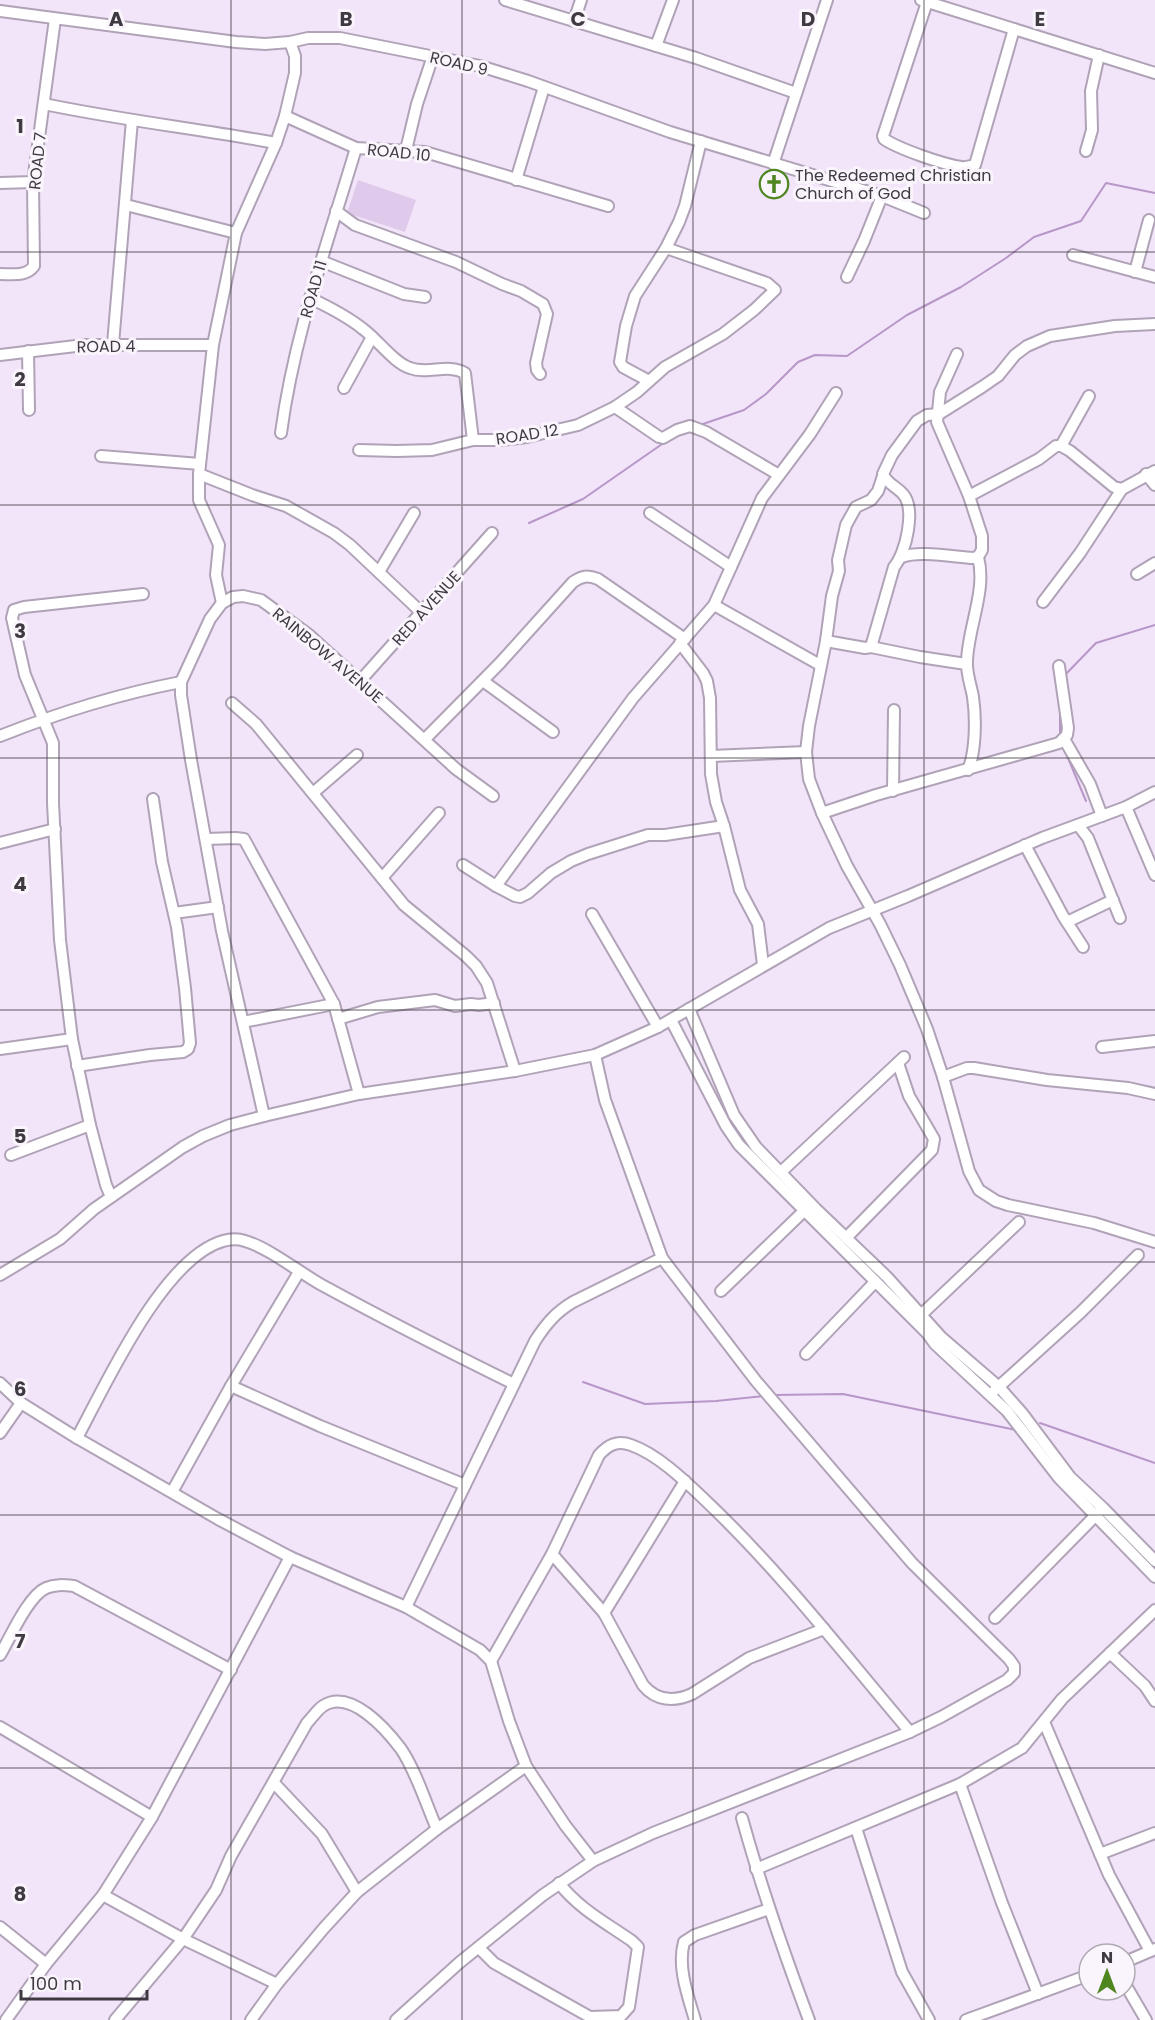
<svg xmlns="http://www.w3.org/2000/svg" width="1155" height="2020" viewBox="0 0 1155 2020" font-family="Poppins,sans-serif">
	<rect width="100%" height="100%" fill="#f2e4f9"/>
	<!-- green -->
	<polygon fill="#e0caeb" points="358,180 416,200 405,232 347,213"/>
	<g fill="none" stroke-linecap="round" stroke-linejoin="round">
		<!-- stream -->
		<g stroke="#b796c8" stroke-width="2">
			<polyline points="700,425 744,410 766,394 798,362 815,355 847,356 907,315 961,287 1006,258 1034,237 1081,221 1106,183 1155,193"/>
			<polyline points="529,523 583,499 665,442"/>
			<polyline points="1064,676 1096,643 1155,625"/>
			<polyline points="1060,707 1060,737"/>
			<polyline points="1065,751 1086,801"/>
			<polyline points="583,1382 645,1404 716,1401 765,1396"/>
			<polyline points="774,1395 843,1394 1016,1430"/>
			<polyline points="1040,1423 1155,1463"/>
		</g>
		<!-- minor casing -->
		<g stroke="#b0a3b7" stroke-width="14">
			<g id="minor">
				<polyline points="505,0 696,58 796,93"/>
				<polyline points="921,0 1155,73"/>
				<path d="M927,2L883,136L884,139C899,149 942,164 961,167C965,168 970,166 975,165L1014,29"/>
				<polyline points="0,11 236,42 265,44 290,42 308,38 340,38 480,66 528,81 670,132 882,196 924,213"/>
				<polyline points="574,21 581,0"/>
				<polyline points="656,46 673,0"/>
				<path d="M44,104C121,120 199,129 276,143"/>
				<polyline points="285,116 356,148 425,152 608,206"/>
				<polyline points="406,150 417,104 433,56"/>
				<polyline points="1086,151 1092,130 1091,91 1099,55"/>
				<polyline points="773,164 827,0"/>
				<polyline points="516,180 544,87"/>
				<polyline points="0,183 33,182"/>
				<polyline points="126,205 236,233"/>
				<polyline points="336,211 355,225 456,262 502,284 521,291 543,304 547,314 536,363 537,370 540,374"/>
				<polyline points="1073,255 1155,277"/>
				<polyline points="321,261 404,294 425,297"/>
				<polyline points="1135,272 1149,220"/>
				<path d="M0,274C12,274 26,277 34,266L33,182L55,19"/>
				<polyline points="847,277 864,241 882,196"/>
				<path d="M310,298C329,307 347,316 363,329C377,339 394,363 410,368C429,375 447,363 465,373L473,440"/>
				<polyline points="113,344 132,120"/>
				<polyline points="28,351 29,410"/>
				<path d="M957,354L940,392L937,422L969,496L982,536V550L978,557C987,590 968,627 967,661C966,673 971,685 973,697C976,718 976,751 968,770"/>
				<polyline points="0,355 84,345 213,345"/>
				<polyline points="649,381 623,367 620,362 626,326 635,296 666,248 679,222 685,206 701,141"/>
				<polyline points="344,388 372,337"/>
				<polyline points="615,407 659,437 663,438 677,430 690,426 706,432 779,475"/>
				<path d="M281,433C294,335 328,242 356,148"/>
				<polyline points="1061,446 1089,396"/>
				<polyline points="359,450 397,451 432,450 473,440 501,440 527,437 578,425 615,407 637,392 665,367 723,334 754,310 775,290 767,283 666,248"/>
				<polyline points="101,456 200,464"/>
				<polyline points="199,474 252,495 286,506 334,533 350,545 422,613"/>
				<polyline points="1146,474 1155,485"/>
				<polyline points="883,476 878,491 871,500 856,507 846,525 838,560 839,571 832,596 826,641 809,726 806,752 809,779 822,813 847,866 880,924 900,965 927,1029 943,1077 969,1171 979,1190 996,1201 1008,1205 1094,1223 1155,1242"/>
				<polyline points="969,496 1039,459 1056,446 1061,446 1070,451 1114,487 1122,489 1155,471"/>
				<polyline points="650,513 731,567"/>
				<path d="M902,557C918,550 955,557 973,558L978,557"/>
				<polyline points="379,572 414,513"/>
				<polyline points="1137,574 1155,563"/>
				<polyline points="1043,602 1080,553 1122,489"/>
				<polyline points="222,603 216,575 219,545 199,500 199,474 213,345 236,233 276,143 285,116 295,73 295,56 290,42"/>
				<polyline points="714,605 820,665"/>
				<path d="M826,641L865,648L871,647L894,567C906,553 916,509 903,494C896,486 887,484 883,474L892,455L917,421L927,415L939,414L982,387L998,376L1015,355L1027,346L1050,336L1115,326L1155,324"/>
				<polyline points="680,643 703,673 707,681 710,698 711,774 716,802 724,826 740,890 758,924 763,965"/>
				<polyline points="871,647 920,657 966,664"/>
				<polyline points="360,681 492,533"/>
				<polyline points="483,681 553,732"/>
				<polyline points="232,703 256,724 404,905 466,956 476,966 487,983 515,1071"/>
				<path d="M0,736C58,713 119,694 181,682"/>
				<path d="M425,739L500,663L573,582C582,576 587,575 598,579L685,639"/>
				<polyline points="1064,739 1090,784 1102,816"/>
				<polyline points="711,756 806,752"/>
				<polyline points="893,791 894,710"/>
				<polyline points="313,793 357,755"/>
				<polyline points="1126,807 1155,875"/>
				<polyline points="822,813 876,795 1059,743 1067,735 1068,728 1059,666"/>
				<polyline points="1078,825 1088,838 1120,918"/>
				<polyline points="206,839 236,838 244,839 334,1004 359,1094"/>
				<polyline points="0,843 55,829"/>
				<polyline points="1025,845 1063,916 1083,947"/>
				<polyline points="463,865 496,886 515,896 520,897 528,893 551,873 571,861 588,854 648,835 665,835 724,826"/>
				<polyline points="382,878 439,813"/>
				<polyline points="496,886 633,698 714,605 762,498 810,434 836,393"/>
				<polyline points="174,913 218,907"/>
				<polyline points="592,914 658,1027"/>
				<polyline points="1067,922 1113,900"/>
				<polyline points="689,1009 734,1115 756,1147 816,1209 887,1277 941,1337 999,1387 1022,1413 1070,1477 1103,1508 1155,1561"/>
				<polyline points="338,1019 378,1007 435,1000 455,1006 471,1004 479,1005 494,1003"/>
				<polyline points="671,1020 726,1126 739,1145 927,1333 935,1344 1007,1411 1059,1478 1155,1577"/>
				<polyline points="243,1022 334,1004"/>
				<polyline points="1102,1047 1155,1041"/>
				<polyline points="0,1049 72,1039"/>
				<polyline points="77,1066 150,1055 183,1052 188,1049 190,1043 185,988 177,927 162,862 153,799"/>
				<polyline points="943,1077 967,1068 974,1068 1047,1080 1128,1088 1155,1094"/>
				<polyline points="264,1116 222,931 191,760 181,695 181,682 210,619 222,603 233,597 243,596 261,600 309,635 456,769 493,796"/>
				<polyline points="11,1155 90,1125"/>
				<polyline points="781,1172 904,1057"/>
				<polyline points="111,1197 106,1185 90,1125 72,1039 60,940 53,803 53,743 25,675 12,618 14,610 24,607 143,594"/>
				<polyline points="846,1238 932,1150 934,1139 909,1096 898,1063"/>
				<polyline points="0,1275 60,1239 94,1209 183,1147 203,1136 230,1125 264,1116 359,1094 515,1071 595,1055 658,1027 829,928 908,896 1042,838 1126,807 1155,792"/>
				<polyline points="721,1291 805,1210"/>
				<polyline points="922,1314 1019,1222"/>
				<polyline points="806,1354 875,1282"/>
				<polyline points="0,1383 21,1403 77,1438 218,1519 290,1557 406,1607 480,1650 491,1661 509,1721 526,1766 565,1825 593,1861"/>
				<polyline points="231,1386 320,1426 465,1485"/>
				<polyline points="995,1390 1081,1312 1138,1255"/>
				<polyline points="0,1433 21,1403"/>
				<path d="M77,1438C106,1384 163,1258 223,1241C230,1239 239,1239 245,1241C267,1247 299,1272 320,1284C384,1319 449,1352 514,1384"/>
				<polyline points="172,1492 231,1386 299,1272"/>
				<path d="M552,1554L604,1613L643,1685C656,1701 674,1702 692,1694L749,1658L824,1629"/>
				<path d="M406,1607L535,1341C546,1324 556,1312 573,1302L662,1258"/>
				<polyline points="604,1613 685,1481"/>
				<polyline points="995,1618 1099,1512"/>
				<polyline points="1110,1653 1145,1686 1155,1701"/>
				<path d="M0,1655C10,1638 28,1596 46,1588C55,1584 64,1585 74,1586L231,1670"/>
				<path d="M491,1661L552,1554L599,1455C608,1445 617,1440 631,1445C657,1454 684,1480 704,1499C779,1570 843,1653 910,1732"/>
				<polyline points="1044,1722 1109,1875 1150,1951"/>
				<polyline points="0,1727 152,1817"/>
				<polyline points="274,1783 322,1834 357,1892"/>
				<polyline points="960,1784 1002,1903 1038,1994"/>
				<path d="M742,1818C761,1887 784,1953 809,2020"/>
				<polyline points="856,1828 902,1972 929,2020"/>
				<polyline points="1100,1854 1155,1833"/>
				<polyline points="756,1869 960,1784 1022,1748 1062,1699 1155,1610"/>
				<polyline points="103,1895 183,1939 277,1984"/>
				<polyline points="0,1927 46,1964"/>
				<path d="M479,1948L494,1963L590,2017L621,2016L629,2007L638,1947L632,1941C606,1923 578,1908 559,1883"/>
				<polyline points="1125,1962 1155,1949"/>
				<polyline points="1125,1984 1146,2020"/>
				<polyline points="6,2020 46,1964 103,1895 152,1817 290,1557"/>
				<path d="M115,2020L183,1939L216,1890L231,1856L307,1723C312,1718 317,1710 323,1706C350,1688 386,1729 401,1749C416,1771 426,1804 437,1829"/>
				<polyline points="251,2020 277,1984 324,1928 357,1892 437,1829 526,1766"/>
				<polyline points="396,2020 459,1963 543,1895 593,1861 653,1833 910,1732 941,1717 1007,1680 1014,1673 1014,1666 1009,1659 912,1563 756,1381 662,1258 605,1100 595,1055"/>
				<path d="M695,2020C688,1996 677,1967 684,1942L695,1935L769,1909"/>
				<polyline points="966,2020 1089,1975"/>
			</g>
		</g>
		<!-- minor -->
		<use href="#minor" stroke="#fff" stroke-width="10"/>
	</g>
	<!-- grid -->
	<path fill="none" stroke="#3f3a42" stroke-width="1.5" stroke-opacity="0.55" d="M231,0V2020M462,0V2020M693,0V2020M924,0V2020M0,252H1155M0,505H1155M0,758H1155M0,1010H1155M0,1262H1155M0,1515H1155M0,1768H1155"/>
	<!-- icons -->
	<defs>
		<g id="church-ring" transform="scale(1.5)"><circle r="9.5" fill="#faf5fd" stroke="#4f861f" stroke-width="1.5"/><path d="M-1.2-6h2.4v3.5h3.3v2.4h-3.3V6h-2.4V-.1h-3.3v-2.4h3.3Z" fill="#4f861f"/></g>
	</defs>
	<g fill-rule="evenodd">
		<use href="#church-ring" x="774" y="184"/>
	</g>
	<g text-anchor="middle" stroke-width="6" stroke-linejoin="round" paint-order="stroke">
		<!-- street labels -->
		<g font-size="16" fill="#3f3a42" stroke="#faf5fd">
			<text transform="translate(459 63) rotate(13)" y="6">ROAD 9</text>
			<text transform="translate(399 152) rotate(6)" y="6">ROAD 10</text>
			<text transform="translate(37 161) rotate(-84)" y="6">ROAD 7</text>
			<text transform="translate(313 289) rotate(-74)" y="6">ROAD 11</text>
			<text transform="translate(106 346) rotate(-1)" y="6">ROAD 4</text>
			<text transform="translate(527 434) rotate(-9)" y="6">ROAD 12</text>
			<text transform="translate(426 608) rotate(-48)" y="6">RED AVENUE</text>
			<text transform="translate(328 655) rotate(40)" y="6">RAINBOW AVENUE</text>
		</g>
		<!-- poi labels -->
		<g font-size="16" fill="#3f3a42" stroke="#faf5fd" text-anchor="start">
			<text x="795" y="181">The Redeemed Christian<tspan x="795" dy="18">Church of God</tspan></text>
		</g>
	</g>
	<g font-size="20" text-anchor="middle" font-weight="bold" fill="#3f3a42" stroke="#faf5fd" stroke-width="6" stroke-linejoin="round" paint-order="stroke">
		<text x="116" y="26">A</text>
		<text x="346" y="26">B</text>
		<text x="578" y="26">C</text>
		<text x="808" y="26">D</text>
		<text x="1040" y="26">E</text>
		<text x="20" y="133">1</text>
		<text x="20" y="386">2</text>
		<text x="20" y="638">3</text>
		<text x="20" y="891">4</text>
		<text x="20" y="1143">5</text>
		<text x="20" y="1396">6</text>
		<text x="20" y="1648">7</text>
		<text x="20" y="1901">8</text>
	</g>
	<!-- north arrow -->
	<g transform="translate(1107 1972)"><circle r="28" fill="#faf5fd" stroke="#afaab2" stroke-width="1.5"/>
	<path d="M0-4.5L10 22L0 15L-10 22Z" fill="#4f861f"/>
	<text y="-9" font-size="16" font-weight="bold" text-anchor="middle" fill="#3f3a42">N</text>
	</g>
	<!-- scale -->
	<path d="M21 1990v9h126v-9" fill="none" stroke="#3f3a42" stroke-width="3"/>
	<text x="30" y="1990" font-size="18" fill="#3f3a42" stroke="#faf5fd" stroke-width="4.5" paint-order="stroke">100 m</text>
</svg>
